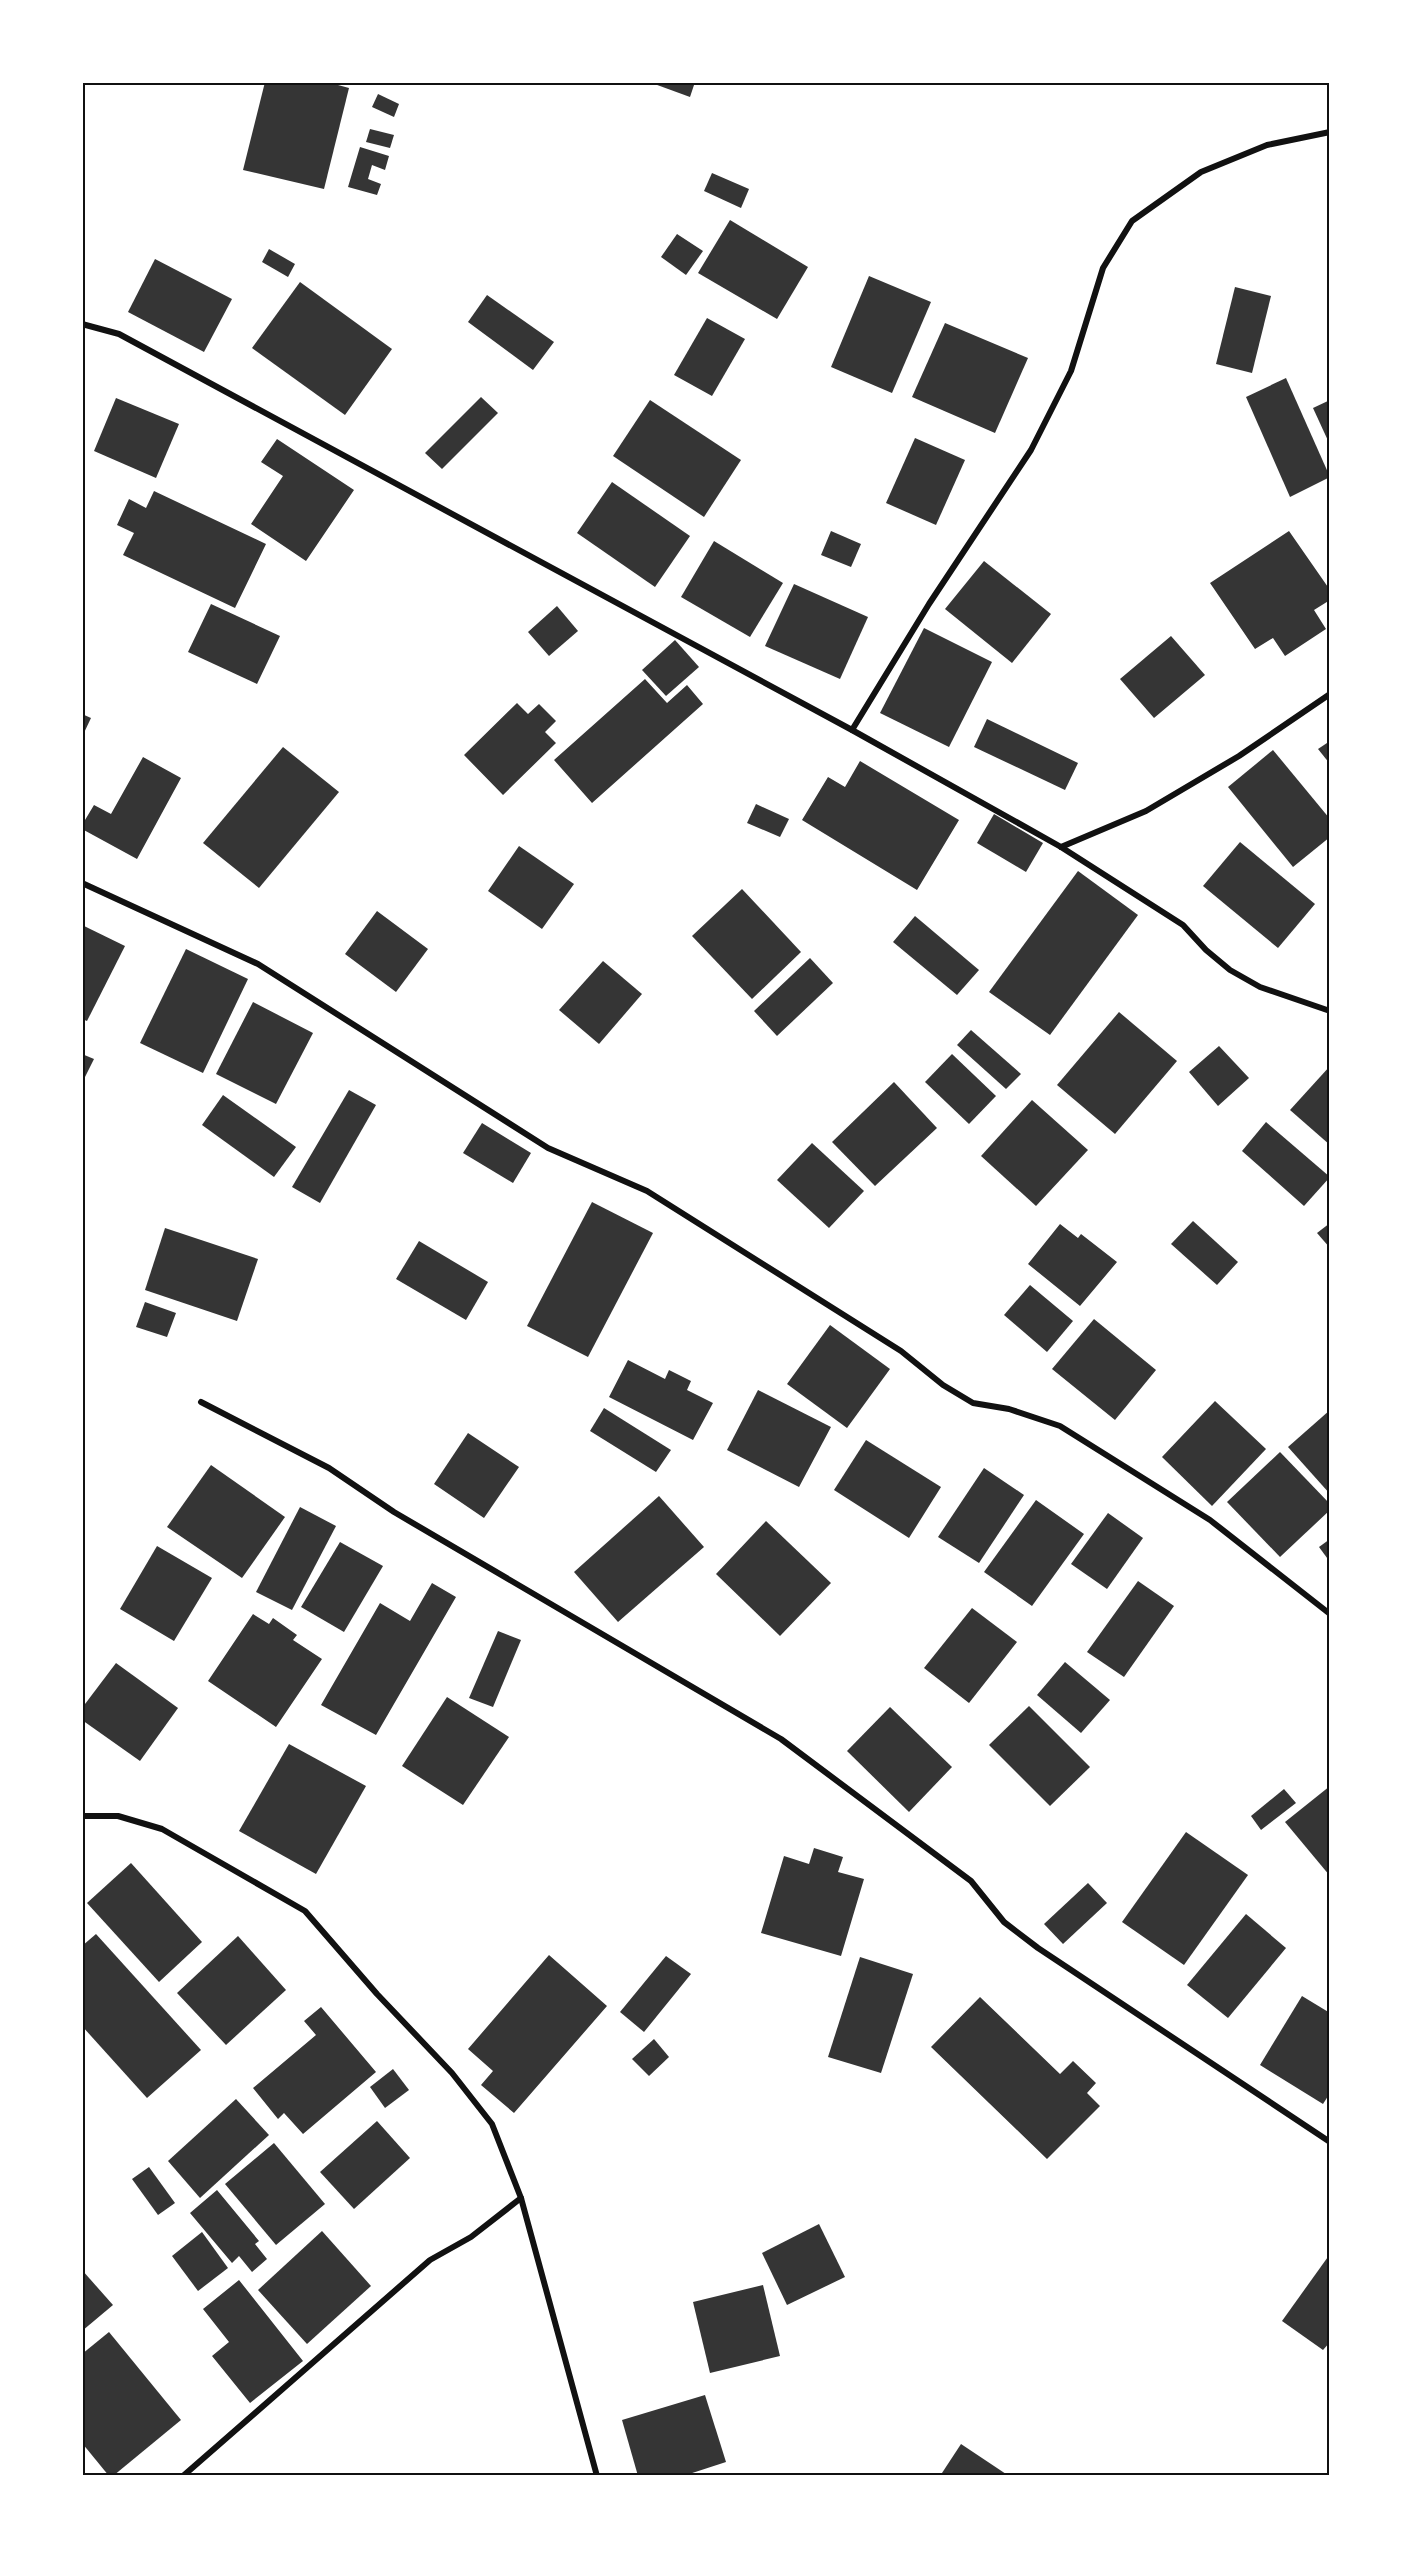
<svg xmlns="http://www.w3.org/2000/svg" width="1412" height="2558" viewBox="0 0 1412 2558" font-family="'Varela Round',sans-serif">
	<rect width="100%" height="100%" fill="#fff"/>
	<!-- building -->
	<g fill="#353535">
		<polygon points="265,82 327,82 349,88 324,189 243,170"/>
		<polygon points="649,82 695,82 690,97"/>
		<polygon points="378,94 399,104 394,117 372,107"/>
		<polygon points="370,129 394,135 390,148 366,142"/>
		<polygon points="360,147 389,156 385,170 372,165 368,179 381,184 377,195 348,187"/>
		<polygon points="712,173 749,189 741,208 704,191"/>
		<polygon points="730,220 808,267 777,319 698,273"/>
		<polygon points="677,234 703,251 686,275 661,257"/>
		<polygon points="269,249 295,264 288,277 262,262"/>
		<polygon points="155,259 232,299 204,352 128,312"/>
		<polygon points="869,276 931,302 892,393 831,367"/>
		<polygon points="300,282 392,349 345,415 252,348"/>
		<polygon points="1235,287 1271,296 1252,373 1216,364"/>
		<polygon points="487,295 554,342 533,370 468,322"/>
		<polygon points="707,318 745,339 712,396 674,375"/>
		<polygon points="945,323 1028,358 995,433 912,397"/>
		<polygon points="1286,378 1330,477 1290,497 1246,397"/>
		<polygon points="481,397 498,413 442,469 425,453"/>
		<polygon points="116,398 179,424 156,478 94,451"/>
		<polygon points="650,400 741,460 704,517 613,456"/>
		<polygon points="1330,400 1330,445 1313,408"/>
		<polygon points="915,438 965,460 936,525 886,503"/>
		<polygon points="277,439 354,490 306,561 251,524 283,476 261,462"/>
		<polygon points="612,482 690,536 655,587 577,533"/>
		<polygon points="154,491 266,544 235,608 123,555 134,533 117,525 129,499 146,508"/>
		<polygon points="831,531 861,544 851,567 821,555"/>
		<polygon points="1289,531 1330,590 1330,600 1314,610 1326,629 1285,656 1273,638 1255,649 1210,583"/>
		<polygon points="714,541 783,583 750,637 681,597"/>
		<polygon points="984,561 1051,614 1012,663 945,609"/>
		<polygon points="794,584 868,617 840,679 765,646"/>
		<polygon points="211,604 280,636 257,684 188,652"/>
		<polygon points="557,606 578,631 549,656 528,632"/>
		<polygon points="924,628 992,662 949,747 880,713"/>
		<polygon points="1171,636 1205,675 1154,718 1120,679"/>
		<polygon points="675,640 699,667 666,696 642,670"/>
		<polygon points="645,679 667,703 687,685 703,704 592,803 554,760"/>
		<polygon points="517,703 528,714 539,704 556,721 545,732 556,743 503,795 464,755"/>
		<polygon points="82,714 91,718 82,737"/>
		<polygon points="987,719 1078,763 1065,790 974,747"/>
		<polygon points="1330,741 1330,764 1318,749"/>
		<polygon points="283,747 339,792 259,888 203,843"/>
		<polygon points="1273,750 1330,819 1330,837 1293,867 1228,787"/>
		<polygon points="143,757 181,778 137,859 82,829 82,825 94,805 111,814"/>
		<polygon points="860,761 959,820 917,890 802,820 828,777 845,787"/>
		<polygon points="756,804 789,819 780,837 747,823"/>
		<polygon points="994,814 1043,843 1026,872 977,843"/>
		<polygon points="1240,842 1315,904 1278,948 1203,886"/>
		<polygon points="519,846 574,884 542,929 488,891"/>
		<polygon points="1078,871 1138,915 1050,1035 989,992"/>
		<polygon points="742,889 801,952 752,999 692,936"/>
		<polygon points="377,911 428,949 396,992 345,954"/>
		<polygon points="915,916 979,970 957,995 893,942"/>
		<polygon points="82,925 125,946 87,1021 82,1019"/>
		<polygon points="186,949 248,979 203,1073 140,1043"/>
		<polygon points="810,958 833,983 777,1036 754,1011"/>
		<polygon points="603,961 642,994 599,1044 559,1010"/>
		<polygon points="253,1002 313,1033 276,1104 216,1074"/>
		<polygon points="1119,1012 1177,1061 1115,1134 1057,1085"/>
		<polygon points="971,1030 1021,1074 1006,1089 957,1045"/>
		<polygon points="1219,1046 1249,1078 1218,1106 1189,1072"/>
		<polygon points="82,1054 94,1059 82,1083"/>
		<polygon points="952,1054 996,1096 969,1124 925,1082"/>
		<polygon points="1330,1066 1330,1145 1290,1110"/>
		<polygon points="894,1082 937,1128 875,1186 832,1142"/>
		<polygon points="349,1090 376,1105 320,1203 292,1187"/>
		<polygon points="223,1095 296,1147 274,1177 202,1125"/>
		<polygon points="1032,1100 1088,1150 1036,1206 981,1156"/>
		<polygon points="1266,1122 1330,1177 1304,1206 1242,1151"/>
		<polygon points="482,1123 531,1153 513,1183 463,1153"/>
		<polygon points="812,1143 864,1191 829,1228 777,1180"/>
		<polygon points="592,1202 653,1233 588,1357 527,1326"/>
		<polygon points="1193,1221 1238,1262 1217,1285 1171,1244"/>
		<polygon points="1330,1223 1330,1248 1317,1233"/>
		<polygon points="1060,1224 1078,1238 1081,1234 1117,1262 1080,1306 1028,1264"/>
		<polygon points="165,1228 258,1259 237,1321 145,1290"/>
		<polygon points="419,1241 488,1282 466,1320 396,1279"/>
		<polygon points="1030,1285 1073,1321 1047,1352 1004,1315"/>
		<polygon points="145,1302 176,1313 167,1337 136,1327"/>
		<polygon points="1094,1319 1156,1370 1115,1420 1052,1369"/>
		<polygon points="830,1325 890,1369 847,1428 787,1384"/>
		<polygon points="628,1360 665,1379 669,1370 691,1381 687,1390 713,1403 693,1440 609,1397"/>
		<polygon points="758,1390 831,1427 799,1487 727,1450"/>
		<polygon points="1215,1401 1266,1449 1212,1506 1162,1457"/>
		<polygon points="604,1408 671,1450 656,1472 590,1431"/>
		<polygon points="1330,1410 1330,1494 1288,1447"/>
		<polygon points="468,1433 519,1467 484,1518 434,1484"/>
		<polygon points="866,1440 941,1487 909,1538 834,1490"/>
		<polygon points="1280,1452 1330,1504 1330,1510 1280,1557 1227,1502"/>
		<polygon points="211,1465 285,1517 242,1578 167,1527"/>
		<polygon points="984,1468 1024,1495 979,1563 938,1537"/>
		<polygon points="659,1496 704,1547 618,1622 574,1572"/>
		<polygon points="1036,1500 1084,1534 1032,1606 984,1572"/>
		<polygon points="300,1507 336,1526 292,1610 256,1592"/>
		<polygon points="1108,1513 1143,1538 1107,1589 1071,1564"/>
		<polygon points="766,1521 831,1583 780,1636 716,1574"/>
		<polygon points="1330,1539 1330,1562 1319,1547"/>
		<polygon points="340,1542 383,1566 344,1632 301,1607"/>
		<polygon points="157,1546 212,1578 174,1641 120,1609"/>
		<polygon points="1138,1581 1174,1606 1124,1677 1087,1652"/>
		<polygon points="432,1583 456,1597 376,1735 321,1705 380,1603 410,1621"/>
		<polygon points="972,1608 1017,1642 969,1703 924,1668"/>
		<polygon points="253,1614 269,1624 273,1618 297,1635 293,1640 322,1659 276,1727 208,1681"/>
		<polygon points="498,1631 521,1640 493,1707 469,1698"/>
		<polygon points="1065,1662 1110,1700 1081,1733 1037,1695"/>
		<polygon points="116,1663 178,1708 140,1761 82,1720 82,1708"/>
		<polygon points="447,1697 509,1737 463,1805 402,1766"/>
		<polygon points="1029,1706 1090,1767 1050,1806 989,1745"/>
		<polygon points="890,1707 952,1767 909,1812 847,1751"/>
		<polygon points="289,1744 366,1786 316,1874 239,1831"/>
		<polygon points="1330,1786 1330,1876 1285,1822"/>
		<polygon points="1284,1789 1296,1803 1261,1830 1251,1816"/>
		<polygon points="1186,1832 1248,1875 1184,1965 1122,1922"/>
		<polygon points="814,1848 843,1857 838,1872 864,1879 841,1956 761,1933 784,1856 809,1864"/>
		<polygon points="131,1863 202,1942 159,1982 87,1903"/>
		<polygon points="1088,1883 1107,1903 1063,1944 1044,1924"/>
		<polygon points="1246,1914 1286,1948 1228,2018 1187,1985"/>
		<polygon points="96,1934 201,2050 147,2098 82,2026 82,1946"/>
		<polygon points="238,1936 286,1990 226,2045 177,1993"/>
		<polygon points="549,1955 607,2006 514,2113 481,2085 493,2071 468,2049"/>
		<polygon points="666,1956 691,1974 644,2032 620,2012"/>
		<polygon points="860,1957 913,1974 881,2073 828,2057"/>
		<polygon points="1302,1996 1330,2013 1330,2093 1323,2104 1260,2065"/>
		<polygon points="980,1997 1060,2074 1073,2061 1096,2083 1087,2093 1100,2106 1047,2159 931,2047"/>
		<polygon points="321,2007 376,2072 303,2134 284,2113 278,2119 253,2088 316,2035 304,2021"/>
		<polygon points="654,2039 669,2057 649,2076 632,2059"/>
		<polygon points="393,2069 409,2090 385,2108 370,2087"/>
		<polygon points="236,2099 269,2135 200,2198 168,2161"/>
		<polygon points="377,2121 410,2158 354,2209 320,2172"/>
		<polygon points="274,2143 325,2204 276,2245 225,2184"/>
		<polygon points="149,2167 175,2203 158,2215 132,2179"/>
		<polygon points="217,2190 259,2241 255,2244 267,2259 252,2272 239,2256 232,2263 190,2213"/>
		<polygon points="819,2224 845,2277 787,2305 762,2253"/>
		<polygon points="322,2231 371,2286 307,2344 258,2290"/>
		<polygon points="202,2232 228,2268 198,2291 172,2256"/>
		<polygon points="1330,2254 1330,2342 1323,2350 1282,2321"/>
		<polygon points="82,2270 113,2305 82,2331"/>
		<polygon points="239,2280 303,2361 250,2403 212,2356 229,2342 203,2309"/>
		<polygon points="763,2285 780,2356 710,2373 693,2302"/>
		<polygon points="109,2332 181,2420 113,2476 109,2476 82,2443 82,2354"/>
		<polygon points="705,2395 726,2462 683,2476 638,2476 622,2420"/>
		<polygon points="961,2444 1009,2476 940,2476"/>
	</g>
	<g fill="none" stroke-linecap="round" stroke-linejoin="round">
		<!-- minor -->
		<g stroke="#111" stroke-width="6">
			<polyline points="82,324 119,334 852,730 1061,847 1183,925 1206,950 1230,970 1260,987 1330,1011"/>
			<polyline points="852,730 929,604 1031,450 1071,371 1103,268 1132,221 1201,172 1267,145 1330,132"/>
			<polyline points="1061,847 1146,811 1239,756 1330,694"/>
			<polyline points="82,883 258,964 548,1148 647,1191 901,1351 943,1385 973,1403 1009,1409 1060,1426 1210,1520 1330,1614"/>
			<polyline points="201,1402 329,1468 394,1512 781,1739 971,1881 1004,1922 1038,1948 1330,2142"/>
			<polyline points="82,1816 118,1816 162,1829 305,1911 377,1994 452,2073 492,2124 521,2198 597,2476"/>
			<polyline points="183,2476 430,2260 471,2237 521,2198"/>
		</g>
	</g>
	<!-- border -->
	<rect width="1412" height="2558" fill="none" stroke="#ffffff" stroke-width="168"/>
	<rect x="84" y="84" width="1244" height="2390" fill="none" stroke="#111" stroke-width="2"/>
</svg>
